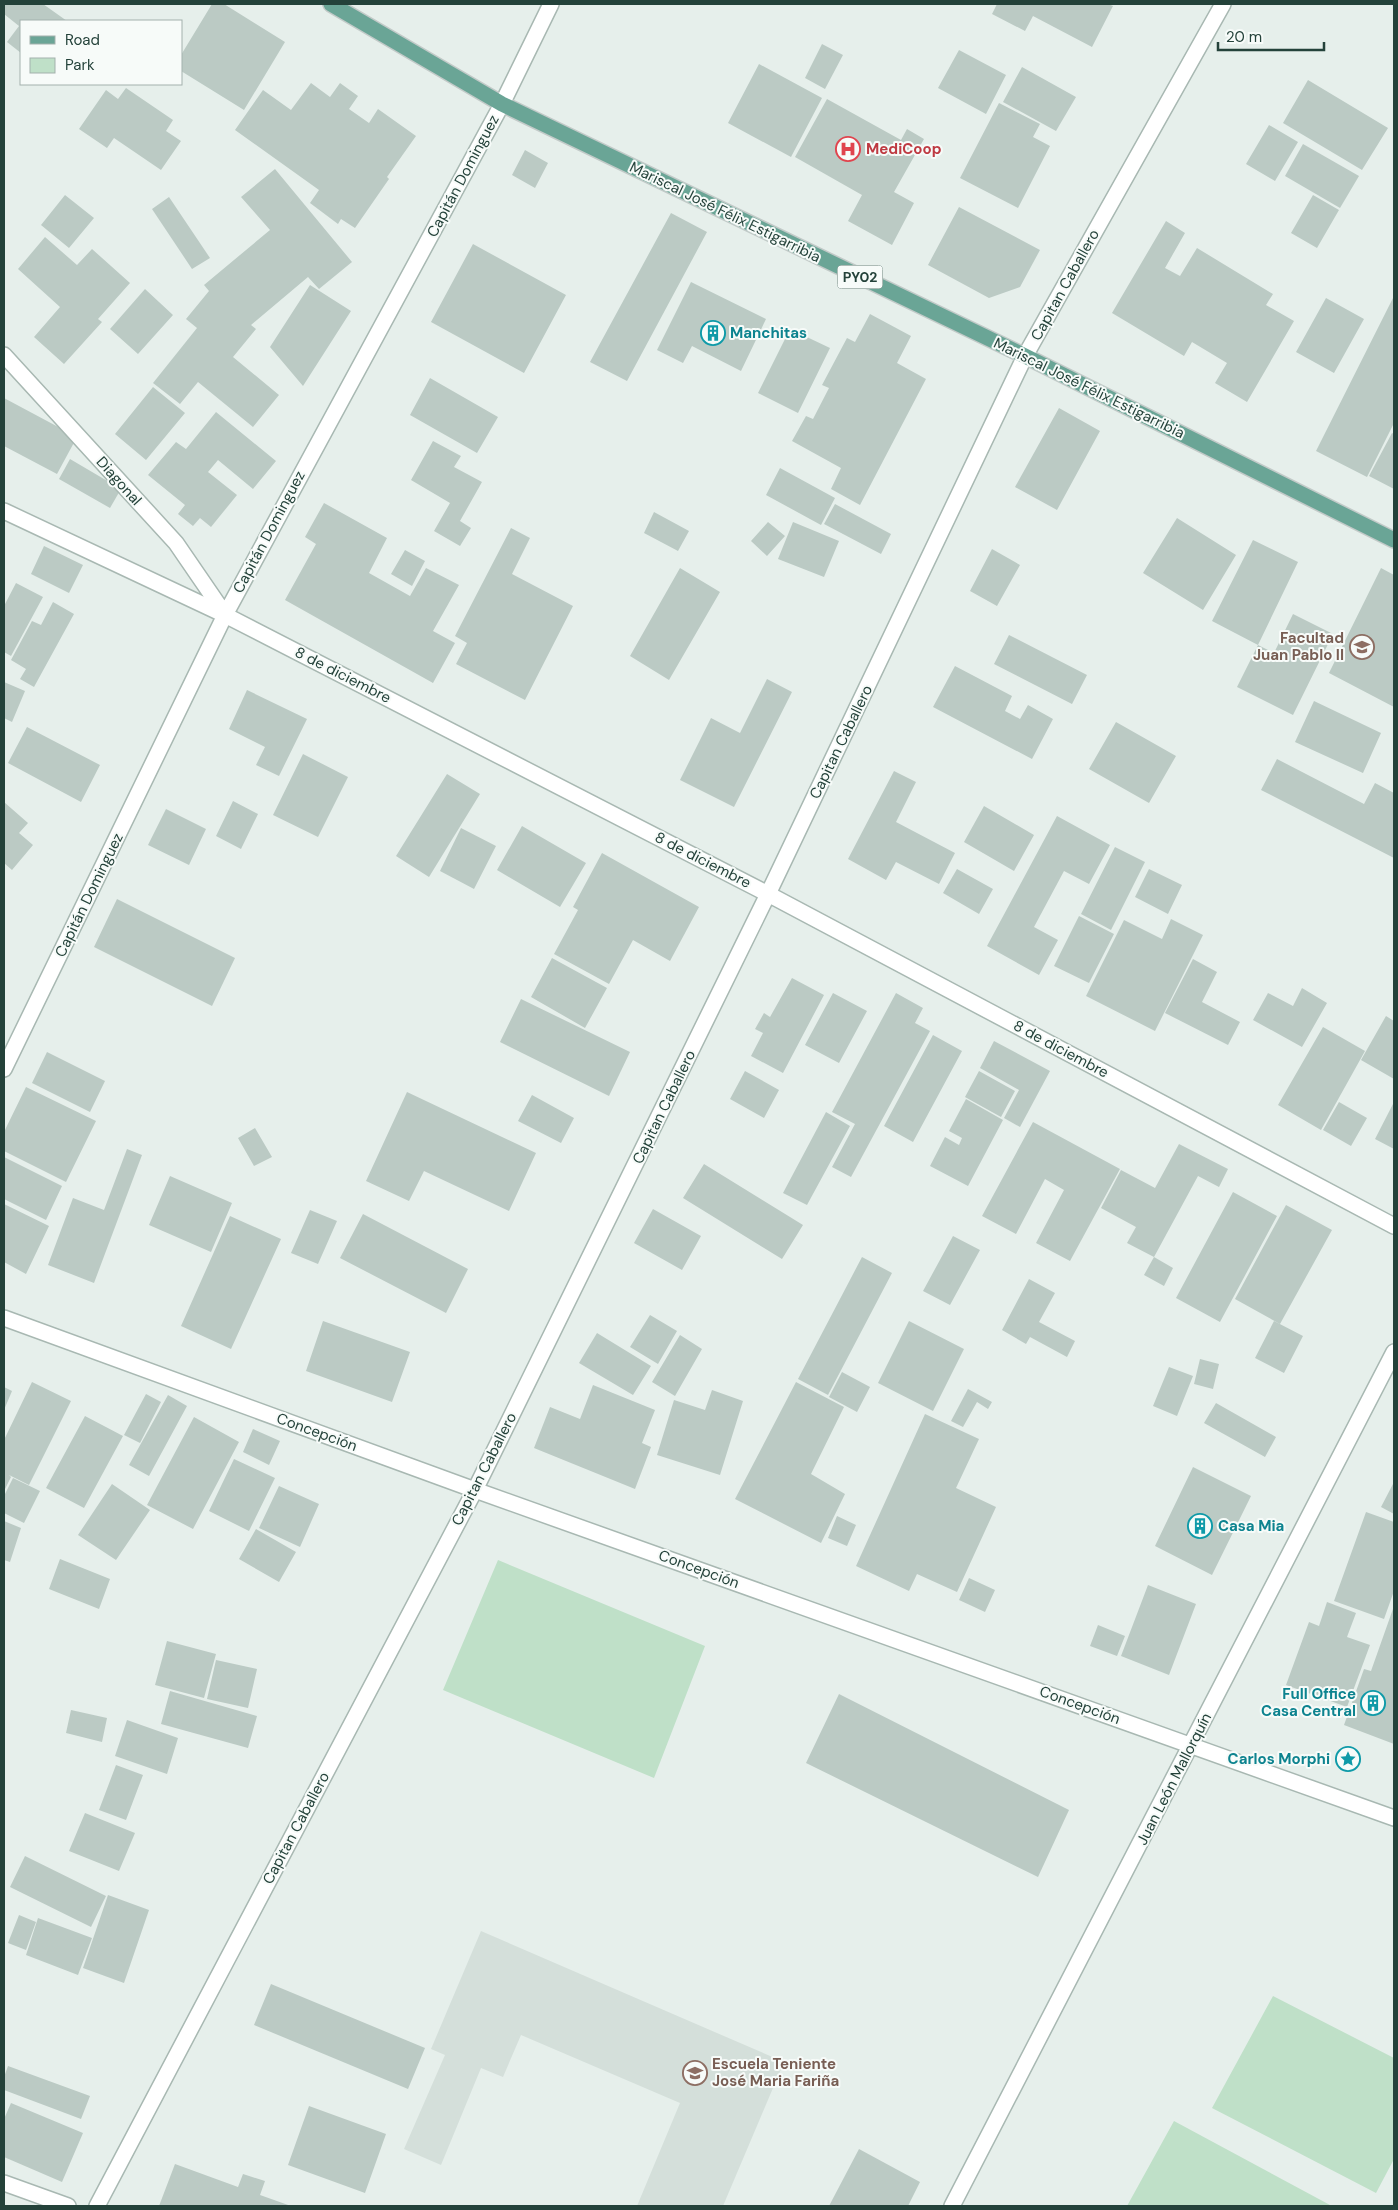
<svg xmlns="http://www.w3.org/2000/svg" width="1398" height="2210" viewBox="0 0 1398 2210" font-family="'DM Sans',sans-serif">
	<style>
		.built { fill: #d4dfda }
		.green { fill: #bfe0c8 }
		.building { fill: #bbcac4 }
		.lines { fill: none; stroke-linecap: round; stroke-linejoin: round }
		.minor-casing { stroke: #a8b8b2; stroke-width: 18 }
		.primary-casing { stroke: #c2cac8; stroke-width: 18 }
		.minor { stroke: #fff; stroke-width: 15 }
		.primary { stroke: #6aa596; stroke-width: 15 }
		.labels { text-anchor: middle; stroke-width: 4; stroke-linejoin: round; paint-order: stroke }
		.shield { fill: #f7fbf9; stroke: #637a73; stroke-width: 1 }
		.shield-label { font-size: 14px; font-weight: bold; fill: #24423a }
		.health-label { font-size: 15px; font-weight: bold; fill: #be3a42; stroke: #f7fbf9; text-anchor: start }
		.street-label { font-size: 15px; fill: #24423a; stroke: #f7fbf9 }
		.culture-label { font-size: 15px; font-weight: bold; fill: #0d838f; stroke: #f7fbf9; text-anchor: start }
		.education-label { font-size: 15px; font-weight: bold; fill: #785e54; stroke: #f7fbf9; text-anchor: end }
	</style>
	<rect width="100%" height="100%" fill="#e6efeb"/>
	<path class="built" d="M481,1931L784,2062L723,2206H637L680,2103L521,2035L503,2077L481,2068L441,2165L404,2149L445,2055L431,2049Z"/>
	<path class="green" d="M498,1560L705,1646L654,1778L443,1690Z
		M1273,1996L1394,2058V2159L1376,2193L1212,2108Z
		M1174,2121L1330,2205V2206H1127Z"/>
	<path class="building" d="M4,4H43L67,21H21V53L7,42L19,26L4,14Z
		M212,4H224L285,42L244,110L181,71V55Z
		M997,4H1108L1113,6L1092,47L1033,16L1025,31L992,14Z
		M822,44L843,55L825,89L805,78Z
		M959,50L1006,75L986,114L938,88Z
		M759,64L822,98L791,157L728,123Z
		M1022,67L1076,97L1056,131L1003,102Z
		M1308,80L1388,128L1362,170L1283,123Z
		M311,83L330,97L340,83L358,96L349,109L369,123L378,109L416,136L387,177L389,179L355,228L341,219L338,224L310,203L319,190L235,130L263,90L291,110Z
		M126,88L173,120L166,131L181,141L161,170L114,138L107,148L79,129L106,90L118,99Z
		M827,99L901,140L907,129L924,139L894,192L914,203L892,245L848,221L862,195L795,157Z
		M999,103L1040,124L1033,137L1050,146L1018,208L960,178Z
		M1269,125L1298,142L1275,181L1246,164Z
		M1303,144L1359,176L1340,208L1285,176Z
		M525,150L548,163L535,188L512,175Z
		M275,169L352,262L319,289L308,277L251,325L256,329L233,357L279,395L253,427L198,382L180,404L153,383L197,328L186,319L209,291L204,285L270,230L241,197Z
		M65,195L94,218L69,248L41,225Z
		M1313,195L1339,210L1317,248L1291,233Z
		M169,197L210,258L192,269L152,209Z
		M959,207L1040,250L1020,287L989,298L928,265Z
		M671,213L707,232L627,381L590,362Z
		M1166,221L1185,233L1165,268L1180,276L1197,248L1273,294L1266,305L1294,321L1247,402L1215,383L1227,363L1192,342L1184,356L1112,313Z
		M45,237L77,265L92,249L130,283L98,319L102,322L64,364L34,337L60,307L18,269Z
		M473,244L566,295L524,373L431,322Z
		M691,282L766,319L741,371L692,346L683,363L657,350Z
		M310,285L351,311L303,386L270,347Z
		M145,289L173,315L138,354L110,329Z
		M1394,296V423L1367,477L1316,451Z
		M1326,298L1364,319L1334,373L1296,352Z
		M870,314L911,336L897,363L926,379L860,505L831,489L841,468L792,441L806,416L813,419L829,388L822,385L847,338L855,342Z
		M790,329L830,348L798,413L758,393Z
		M430,378L498,417L477,453L410,415Z
		M153,387L185,413L146,460L115,434Z
		M4,398L77,437L57,474L4,446Z
		M1059,408L1100,431L1057,510L1015,487Z
		M216,412L276,461L253,489L218,460L208,472L237,495L211,527L200,518L193,526L178,514L185,505L148,475L176,442L186,449Z
		M1392,433L1394,434V489L1369,476Z
		M433,441L461,456L454,467L482,482L460,521L471,528L460,546L434,531L450,503L411,480Z
		M70,459L121,489L110,508L59,479Z
		M780,468L835,498L821,525L766,495Z
		M324,503L387,538L369,573L410,596L426,568L459,585L433,631L455,643L433,683L285,600L316,544L305,537Z
		M835,504L891,534L881,554L824,524Z
		M654,512L689,531L678,551L644,533Z
		M1177,518L1236,555L1203,610L1143,573Z
		M768,522L785,536L767,556L751,541Z
		M793,522L839,541L824,577L778,559Z
		M511,528L530,538L512,574L573,606L525,700L456,664L467,643L455,636Z
		M1253,540L1298,562L1258,645L1212,621Z
		M44,546L83,565L69,593L31,574Z
		M992,549L1020,565L997,606L970,591Z
		M405,550L425,561L412,586L391,574Z
		M680,568L720,592L669,680L630,656Z
		M1381,568L1394,575V707L1329,673Z
		M16,583L43,597L11,656L4,652V606Z
		M53,602L74,614L34,687L20,679L26,669L11,660L32,621L41,625Z
		M1293,614L1333,634L1293,715L1237,687L1258,645L1274,653Z
		M1009,635L1087,675L1072,704L994,664Z
		M955,666L1012,696L1005,711L1020,719L1028,705L1053,719L1032,759L933,707Z
		M767,679L792,692L734,807L680,780L711,718L740,733Z
		M4,682L25,691L12,722L4,718Z
		M247,690L307,719L279,776L256,765L265,747L229,729Z
		M1314,701L1381,733L1363,773L1295,742Z
		M1116,722L1176,756L1149,803L1089,769Z
		M27,727L100,765L81,802L8,763Z
		M303,754L348,777L318,837L273,815Z
		M1277,759L1364,804L1375,783L1394,793V858L1261,790Z
		M894,771L916,782L896,822L955,853L939,884L896,862L886,880L848,859Z
		M447,774L480,794L429,877L396,856Z
		M233,801L258,814L241,849L216,836Z
		M4,802L28,823L19,833L33,845L12,870L4,863Z
		M984,806L1034,835L1014,871L964,842Z
		M166,809L206,829L189,865L148,845Z
		M1057,816L1110,845L1089,884L1064,871L1034,927L1058,940L1039,975L987,946Z
		M522,826L586,863L560,907L497,870Z
		M461,828L496,846L474,889L440,871Z
		M1115,847L1145,862L1111,930L1081,914Z
		M602,853L699,907L670,961L633,940L609,984L554,954L578,910L573,907Z
		M957,869L993,889L979,914L943,893Z
		M1149,869L1182,885L1168,914L1135,897Z
		M117,899L235,958L212,1006L94,947Z
		M1079,916L1114,934L1089,983L1054,966Z
		M1171,919L1203,935L1155,1031L1086,996L1124,920L1162,939Z
		M552,958L607,988L585,1028L531,997Z
		M1193,959L1217,972L1202,1002L1240,1022L1228,1045L1165,1013Z
		M792,978L824,995L783,1073L751,1056L763,1033L755,1029L764,1013L770,1017Z
		M1302,988L1327,1003L1302,1047L1253,1020L1268,993L1293,1006Z
		M833,993L867,1011L839,1063L805,1045Z
		M896,993L923,1008L915,1023L930,1031L851,1177L832,1167L855,1124L832,1112Z
		M521,999L630,1052L609,1096L500,1042Z
		M1386,1016L1394,1021V1079L1361,1060Z
		M1323,1027L1365,1051L1321,1130L1278,1105Z
		M933,1035L962,1051L913,1142L884,1126Z
		M994,1041L1050,1071L1020,1127L1004,1118L1019,1090L980,1068Z
		M47,1052L105,1081L90,1112L32,1083Z
		M745,1071L779,1090L764,1118L730,1099Z
		M979,1071L1015,1091L1001,1117L965,1097Z
		M26,1087L96,1121L66,1182L4,1151V1132Z
		M407,1092L536,1153L509,1211L424,1171L409,1201L366,1181Z
		M532,1095L574,1118L561,1143L518,1121Z
		M966,1099L1003,1120L968,1186L930,1166L945,1137L959,1145L962,1138L949,1131Z
		M1339,1102L1367,1118L1351,1146L1323,1130Z
		M1394,1102V1149L1375,1139Z
		M826,1112L850,1126L807,1205L783,1193Z
		M1033,1122L1120,1169L1070,1261L1036,1243L1064,1190L1045,1179L1016,1234L982,1216Z
		M255,1128L272,1157L254,1166L238,1138Z
		M1179,1144L1228,1169L1219,1187L1198,1176L1154,1257L1173,1268L1164,1286L1144,1275L1154,1257L1127,1243L1136,1227L1101,1208L1121,1170L1155,1188Z
		M127,1149L142,1155L94,1283L48,1265L73,1198L104,1210Z
		M4,1157L62,1186L46,1220L4,1199Z
		M704,1164L803,1225L782,1259L683,1198Z
		M170,1176L232,1203L211,1252L149,1225Z
		M1233,1192L1277,1216L1220,1322L1176,1298Z
		M4,1204L49,1226L26,1274L4,1262Z
		M1286,1205L1332,1230L1280,1324L1235,1299Z
		M653,1209L701,1236L682,1270L634,1243Z
		M310,1210L337,1221L318,1264L291,1253Z
		M363,1214L468,1269L446,1313L340,1258Z
		M230,1216L281,1239L231,1349L181,1326Z
		M953,1236L980,1250L950,1305L923,1291Z
		M862,1257L892,1273L828,1395L798,1379Z
		M1029,1279L1055,1293L1039,1322L1075,1341L1067,1357L1030,1337L1026,1344L1002,1330Z
		M650,1315L677,1331L658,1364L630,1347Z
		M323,1321L410,1352L392,1402L306,1371Z
		M909,1321L964,1349L933,1411L878,1383Z
		M1274,1321L1303,1336L1284,1373L1255,1358Z
		M597,1333L651,1366L633,1395L579,1363Z
		M680,1335L702,1349L675,1396L652,1382Z
		M1200,1359L1219,1364L1213,1389L1194,1384Z
		M1169,1367L1193,1376L1177,1416L1153,1406Z
		M842,1372L870,1387L857,1412L829,1397Z
		M32,1382L71,1401L29,1485L9,1475L11,1477L4,1491V1440Z
		M796,1382L844,1407L811,1474L845,1494L821,1543L735,1499Z
		M593,1385L655,1410L642,1443L651,1447L635,1489L534,1448L550,1407L580,1419Z
		M4,1387L12,1391L4,1410Z
		M968,1389L992,1402L988,1409L977,1402L963,1427L951,1421Z
		M712,1390L743,1401L720,1475L657,1455L674,1400L705,1410Z
		M146,1394L161,1402L140,1443L124,1435Z
		M168,1395L187,1406L149,1476L129,1465Z
		M1216,1403L1276,1437L1265,1457L1204,1423Z
		M925,1414L979,1439L956,1488L996,1507L957,1592L917,1574L909,1591L856,1566Z
		M85,1416L123,1436L84,1508L46,1488Z
		M194,1417L239,1442L193,1529L147,1505Z
		M253,1429L280,1441L269,1465L243,1452Z
		M234,1459L275,1478L249,1531L209,1511Z
		M1193,1467L1251,1496L1212,1575L1155,1546Z
		M13,1478L40,1491L24,1523L4,1513V1496Z
		M1394,1482V1514L1381,1507Z
		M112,1484L150,1510L116,1560L78,1535Z
		M279,1486L319,1504L300,1547L259,1528Z
		M1366,1512L1394,1522V1591L1384,1619L1334,1601Z
		M837,1516L856,1525L847,1546L828,1538Z
		M4,1521L21,1528L10,1562L4,1560Z
		M256,1529L296,1552L279,1582L239,1559Z
		M60,1559L110,1579L99,1609L49,1589Z
		M969,1578L995,1590L985,1612L959,1600Z
		M1148,1585L1196,1604L1169,1675L1121,1656Z
		M1327,1602L1356,1613L1347,1637L1370,1645L1347,1707L1286,1685L1309,1622L1319,1626Z
		M1394,1606V1744L1344,1725L1364,1669L1371,1671Z
		M1098,1625L1125,1636L1117,1656L1090,1646Z
		M167,1641L216,1654L204,1698L155,1685Z
		M216,1660L257,1669L248,1708L207,1699Z
		M170,1691L257,1716L248,1748L161,1724Z
		M839,1694L1069,1810L1038,1877L806,1763Z
		M71,1710L107,1718L102,1742L66,1733Z
		M127,1720L178,1738L167,1774L115,1756Z
		M116,1765L143,1775L126,1820L99,1810Z
		M85,1813L135,1833L119,1871L69,1851Z
		M25,1856L106,1896L91,1927L10,1887Z
		M108,1895L149,1910L124,1983L83,1968Z
		M19,1915L36,1922L26,1950L8,1943Z
		M38,1918L92,1938L78,1975L26,1955Z
		M271,1984L425,2048L408,2089L254,2025Z
		M8,2066L90,2096L81,2119L4,2090V2077Z
		M11,2103L83,2133L62,2182L4,2157V2119Z
		M309,2106L386,2134L365,2193L288,2165Z
		M859,2149L920,2182L908,2206H829Z
		M175,2164L238,2187L243,2174L265,2181L260,2195L291,2206H159Z"/>
	<g class="lines">
		<defs>
			<path id="minor" d="M4,355L176,543L224,613
				M4,511L225,615L768,894L1394,1226
				M4,1069L225,615L502,104L551,4
				M4,1318L475,1490L1394,1818
				M4,2183L68,2206
				M97,2206L475,1490L768,894L1025,356L1223,4
				M952,2206L1394,1352"/>
			<path id="primary" d="M331,4L502,104L1025,356L1394,540"/>
		</defs>
		<use href="#minor" class="minor-casing"/>
		<use href="#primary" class="primary-casing"/>
		<use href="#minor" class="minor"/>
		<use href="#primary" class="primary"/>
	</g>
	<defs>
		<symbol id="hospital-ring" viewBox="-11 -11 22 22"><circle r="9.5" fill="#f7fbf9" stroke="#e0444e" stroke-width="1.5"/><path d="M-5-5h3v3.5h4V-5h3V5h-3V1.5h-4V5h-3Z" fill="#e0444e"/></symbol>
		<symbol id="building-ring" viewBox="-11 -11 22 22"><circle r="9.5" fill="#f7fbf9" stroke="#0f9aa8" stroke-width="1.5"/><path d="M-4-6H4V6H1V3H-1V6H-4ZM-2.5-4.3h1.7v1.8h-1.7ZM.8-4.3h1.7v1.8H.8ZM-2.5-1h1.7V.8h-1.7ZM.8-1h1.7V.8H.8Z" fill="#0f9aa8"/></symbol>
		<symbol id="university-ring" viewBox="-11 -11 22 22"><circle r="9.5" fill="#f7fbf9" stroke="#8d6e63" stroke-width="1.5"/><path d="M0-5L7-2L0 1L-7-2ZM-4 1L0 2.5L4 1V4Q0 6-4 4Z" fill="#8d6e63"/></symbol>
		<symbol id="sight-ring" viewBox="-11 -11 22 22"><circle r="9.5" fill="#f7fbf9" stroke="#0f9aa8" stroke-width="1.5"/><path d="M0-6L1.8-2.2L6-1.7L2.9 1.2L3.7 5.4L0 3.3L-3.7 5.4L-2.9 1.2L-6-1.7L-1.8-2.2Z" fill="#0f9aa8"/></symbol>
		<symbol id="school-ring" viewBox="-11 -11 22 22"><circle r="9.5" fill="#f7fbf9" stroke="#8d6e63" stroke-width="1.5"/><path d="M0-5L7-2L0 1L-7-2ZM-4 1L0 2.5L4 1V4Q0 6-4 4Z" fill="#8d6e63"/></symbol>
	</defs>
	<g fill-rule="evenodd">
		<use href="#hospital-ring" x="834" y="135" width="28" height="28"/>
		<use href="#building-ring" x="699" y="319" width="28" height="28"/>
		<use href="#university-ring" x="1348" y="633" width="28" height="28"/>
		<use href="#building-ring" x="1186" y="1512" width="28" height="28"/>
		<use href="#building-ring" x="1359" y="1689" width="28" height="28"/>
		<use href="#sight-ring" x="1334" y="1745" width="28" height="28"/>
		<use href="#school-ring" x="681" y="2059" width="28" height="28"/>
	</g>
	<g class="labels">
		<rect class="shield" x="837.5" y="265.5" width="45" height="23" rx="4"/>
		<g class="shield-label">
			<text x="860" y="282">PY02</text>
		</g>
		<g class="health-label">
			<text x="866" y="154">MediCoop</text>
		</g>
		<g class="street-label">
			<text transform="translate(463 176) rotate(-62)" y="5">Capitán Dominguez</text>
			<text transform="translate(725 212) rotate(26)" y="5">Mariscal José Félix Estigarribia</text>
			<text transform="translate(1065 285) rotate(-61)" y="5">Capitan Caballero</text>
			<text transform="translate(1089 388) rotate(26)" y="5">Mariscal José Félix Estigarribia</text>
			<text transform="translate(119 481) rotate(48)" y="5">Diagonal</text>
			<text transform="translate(269 532) rotate(-62)" y="5">Capitán Dominguez</text>
			<text transform="translate(343 675) rotate(27)" y="5">8 de diciembre</text>
			<text transform="translate(841 742) rotate(-64)" y="5">Capitan Caballero</text>
			<text transform="translate(703 860) rotate(27)" y="5">8 de diciembre</text>
			<text transform="translate(89 895) rotate(-64)" y="5">Capitán Dominguez</text>
			<text transform="translate(1061 1049) rotate(28)" y="5">8 de diciembre</text>
			<text transform="translate(664 1107) rotate(-64)" y="5">Capitan Caballero</text>
			<text transform="translate(317 1432) rotate(20)" y="5">Concepción</text>
			<text transform="translate(484 1469) rotate(-63)" y="5">Capitan Caballero</text>
			<text transform="translate(699 1569) rotate(20)" y="5">Concepción</text>
			<text transform="translate(1080 1705) rotate(20)" y="5">Concepción</text>
			<text transform="translate(1174 1779) rotate(-63)" y="5">Juan León Mallorquín</text>
			<text transform="translate(296 1828) rotate(-62)" y="5">Capitan Caballero</text>
		</g>
		<g class="culture-label">
			<text x="730" y="338">Manchitas</text>
			<text x="1218" y="1531">Casa Mia</text>
			<text x="1356" y="1699" text-anchor="end">Full Office<tspan x="1356" dy="17">Casa Central</tspan></text>
			<text x="1330" y="1764" text-anchor="end">Carlos Morphi</text>
		</g>
		<g class="education-label">
			<text x="1344" y="643">Facultad<tspan x="1344" dy="17">Juan Pablo II</tspan></text>
			<text x="712" y="2069" text-anchor="start">Escuela Teniente<tspan x="712" dy="17">José Maria Fariña</tspan></text>
		</g>
	</g>
	<rect width="1398" height="2210" fill="none" stroke="#24423a" stroke-width="10"/>
	<rect x="20" y="20" width="162" height="65" fill="#f7fbf9" stroke="#a3b1ad"/>
	<rect x="30" y="36" width="25" height="8" fill="#6aa596" stroke="#a3b1ad"/>
	<text x="65" y="45" font-size="15" fill="#24423a">Road</text>
	<rect x="30" y="58" width="25" height="15" fill="#bfe0c8" stroke="#a3b1ad"/>
	<text x="65" y="70" font-size="15" fill="#24423a">Park</text>
	<path d="M1218 42v8h106v-8" fill="none" stroke="#24423a" stroke-width="2.5"/>
	<text x="1226" y="42" font-size="15" fill="#24423a" stroke="#f7fbf9" stroke-width="4" paint-order="stroke">20 m</text>
</svg>
